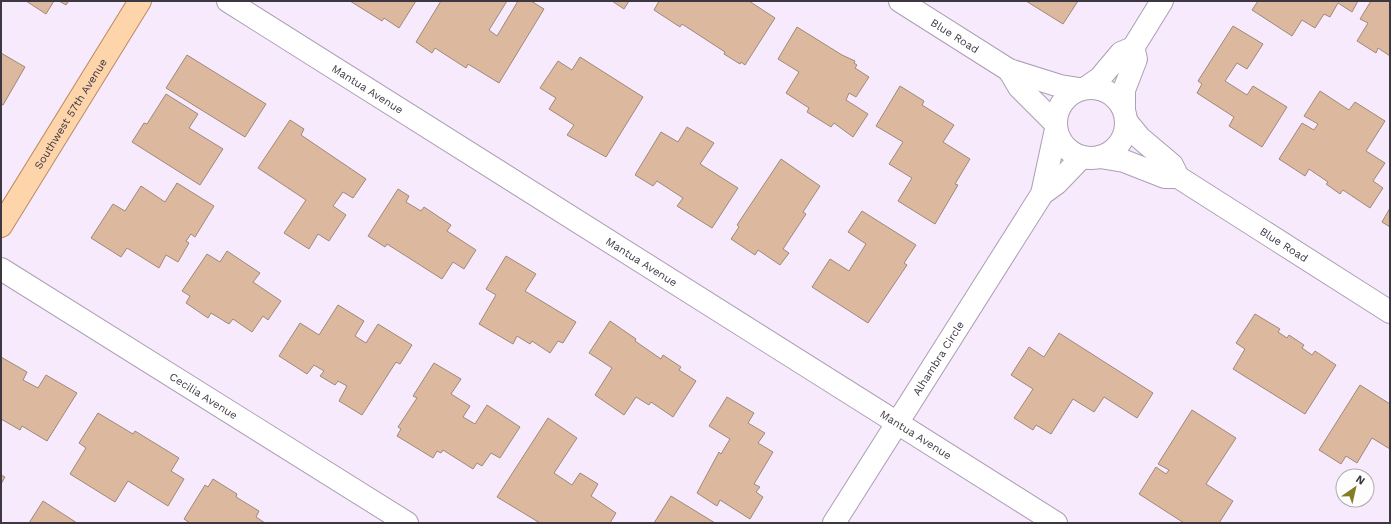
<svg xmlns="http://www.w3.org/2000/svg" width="1391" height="524" viewBox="0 0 1391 524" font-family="'Work Sans',sans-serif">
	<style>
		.building { fill: #dcb89f; stroke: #9f8979 }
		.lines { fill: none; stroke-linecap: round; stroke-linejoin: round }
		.minor-casing { stroke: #ac9eb4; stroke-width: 24 }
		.major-casing { stroke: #ba8a61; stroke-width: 24 }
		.minor { stroke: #fff; stroke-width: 22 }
		.major { stroke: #fed4aa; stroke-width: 22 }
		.labels { text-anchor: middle; stroke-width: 3; stroke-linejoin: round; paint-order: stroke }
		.street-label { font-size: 11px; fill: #3d3741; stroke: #fdfdfd }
	</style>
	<rect width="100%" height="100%" fill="#f7eafd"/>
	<path class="building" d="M26,1H54L46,14Z
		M59,1H69L66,5Z
		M350,1H416L399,28L384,18L382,21Z
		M441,1H507L489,30L497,36L518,1H531L544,9L499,83L468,64L466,68L435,48L432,53L416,42Z
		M612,1H629L624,9Z
		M659,1H749L775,18L745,65L741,62L740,64L724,54L725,52L682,24L680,27L654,10Z
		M1026,1H1078L1063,24Z
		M1258,1H1358L1352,12L1338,3L1330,17L1324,14L1315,28L1302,20L1292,36L1252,10Z
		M1371,1H1390V56L1378,48L1376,53L1357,41L1368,23L1360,19Z
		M1233,26L1263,44L1247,69L1237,63L1225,81L1247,95L1253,86L1287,107L1262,147L1229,126L1234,117L1197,93L1202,84L1198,81Z
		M797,27L842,55L855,61L854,63L857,65L855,68L869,77L856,97L849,93L846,100L868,114L853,137L834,123L831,127L807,112L809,108L786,93L799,72L778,59Z
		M1,53L25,67L3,105L1,104Z
		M187,55L266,104L245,137L166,88Z
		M580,57L643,97L606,157L567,135L574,125L549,109L556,98L540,88L558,61L572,70Z
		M900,86L924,101L922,105L954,125L943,142L970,159L955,184L958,185L935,224L898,201L912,178L889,164L903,142L876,126Z
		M1320,91L1349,110L1355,102L1385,121L1366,151L1385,163L1373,181L1383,188L1370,208L1343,190L1340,194L1326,184L1328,182L1309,169L1305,176L1279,159L1302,123L1314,130L1318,124L1304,116Z
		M166,94L198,114L189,128L223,149L200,185L132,142L144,123L147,124Z
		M290,120L304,129L301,135L366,179L353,198L343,192L333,206L346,215L329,241L318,234L309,249L284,233L306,200L258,168Z
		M687,127L714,143L700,164L738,188L712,228L677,206L683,198L657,181L653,186L635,175L661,132L678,142Z
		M781,159L820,186L803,212L806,214L783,249L789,253L780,265L758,250L755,255L731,239L739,227L737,225Z
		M177,183L214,206L195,237L191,234L186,241L189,243L178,262L166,255L159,268L127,248L121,257L91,238L113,204L125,211L141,186L165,202Z
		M398,189L409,196L406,202L421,211L424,207L451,225L447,231L476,250L464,269L453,262L442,279L387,244L385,247L368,236Z
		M1390,208V227L1382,222Z
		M862,211L916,245L904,263L907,265L868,323L812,287L830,259L849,271L866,244L848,232Z
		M227,251L260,273L253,282L281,301L268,320L263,316L252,332L233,319L229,324L211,313L208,318L186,303L190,296L182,291L207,254L220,262Z
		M506,256L536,274L525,291L576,322L563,343L558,341L550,353L532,341L530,344L517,336L513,344L479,324L496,295L486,289Z
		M338,305L364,321L355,336L366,343L378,324L412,345L400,364L396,362L362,415L339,401L347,386L338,381L335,385L320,376L324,371L314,365L307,374L279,356L300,323L319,335Z
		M1255,314L1280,329L1278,332L1287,338L1289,335L1304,345L1302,348L1312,355L1315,351L1336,365L1305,414L1233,369L1245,349L1236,343Z
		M610,321L636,339L635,341L661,359L663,355L681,367L679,370L696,381L673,417L651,402L649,405L636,397L624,415L595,395L612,368L589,353Z
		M1059,333L1153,393L1137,418L1104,397L1094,412L1073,399L1051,434L1036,425L1033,430L1014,418L1033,389L1011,375L1029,347L1044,357Z
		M1,357L27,372L23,380L38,388L46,375L77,393L47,441L22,426L20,430L1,419Z
		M434,363L461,379L451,394L470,406L463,417L475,424L487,405L520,427L500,458L491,453L482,466L477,463L473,469L443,450L441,453L437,451L433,458L397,436L401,429L398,427L417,398L413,396Z
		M1360,385L1390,404V449L1372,438L1357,463L1346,456L1341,464L1319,450Z
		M727,397L754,413L748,423L765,433L758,443L773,452L754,484L760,487L756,492L763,497L750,519L720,500L717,506L697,493L719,452L721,454L730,439L709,426Z
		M1192,410L1236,438L1206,484L1233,501L1219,523H1184L1139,494L1156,467L1166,474L1169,470L1158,464Z
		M98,413L133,434L135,431L179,458L171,471L184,479L168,506L128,481L115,502L70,474L86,448L79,443Z
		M548,418L577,438L554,473L572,485L580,473L598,484L591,496L616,513L610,523H540L497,497Z
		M1,475L5,477L1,484Z
		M213,479L237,494L236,497L259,511L256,517L265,523H190L184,519L205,485L208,487Z
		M671,496L715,523H654Z
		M43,501L77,523H29Z"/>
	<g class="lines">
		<defs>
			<g id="minor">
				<path id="s1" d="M228,1L1056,523"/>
				<path id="s2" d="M900,1L1009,70L1060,86L1079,89"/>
				<path d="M1009,70L1019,87L1055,123"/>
				<path d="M1087,87L1100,78L1121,53L1133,48L1162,1"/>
				<circle cx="1091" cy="123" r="35"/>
				<path d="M1124,110V90L1136,59L1133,48"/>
				<path d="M1126,121L1140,138L1172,165L1178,177"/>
				<path id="s3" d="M1100,157L1124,161L1165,177H1178L1390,312"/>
				<path d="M1042,194L1056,129"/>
				<path id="s4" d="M1,269L407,523"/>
				<path id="s5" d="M834,523L1042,194L1057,183L1082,157"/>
			</g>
			<g id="major">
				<path id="s6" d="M1,226L140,1"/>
			</g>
		</defs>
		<use href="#minor" class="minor-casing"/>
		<use href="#major" class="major-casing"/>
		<use href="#minor" class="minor"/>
		<use href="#major" class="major"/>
	</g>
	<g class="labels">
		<g class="street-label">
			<text dy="4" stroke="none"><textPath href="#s2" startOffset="65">Blue Road</textPath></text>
			<text dy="4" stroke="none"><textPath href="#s1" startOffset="165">Mantua Avenue</textPath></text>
			<text dy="4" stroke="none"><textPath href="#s6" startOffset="132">Southwest 57th Avenue</textPath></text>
			<text dy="4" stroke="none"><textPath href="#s3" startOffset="207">Blue Road</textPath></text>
			<text dy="4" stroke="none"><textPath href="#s1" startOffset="489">Mantua Avenue</textPath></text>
			<text dy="4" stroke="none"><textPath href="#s5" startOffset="195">Alhambra Circle</textPath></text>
			<text dy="4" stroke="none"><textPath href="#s4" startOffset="239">Cecilia Avenue</textPath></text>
			<text dy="4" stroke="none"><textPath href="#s1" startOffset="813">Mantua Avenue</textPath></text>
		</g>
	</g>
	<rect width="1391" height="524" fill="none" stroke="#3d3741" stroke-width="4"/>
	<g transform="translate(1355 488) rotate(34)"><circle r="19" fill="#fdfdfd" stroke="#b0aeb2"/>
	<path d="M0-3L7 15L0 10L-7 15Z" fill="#817d25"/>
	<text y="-6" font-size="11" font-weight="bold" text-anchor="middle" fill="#3d3741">N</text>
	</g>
</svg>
